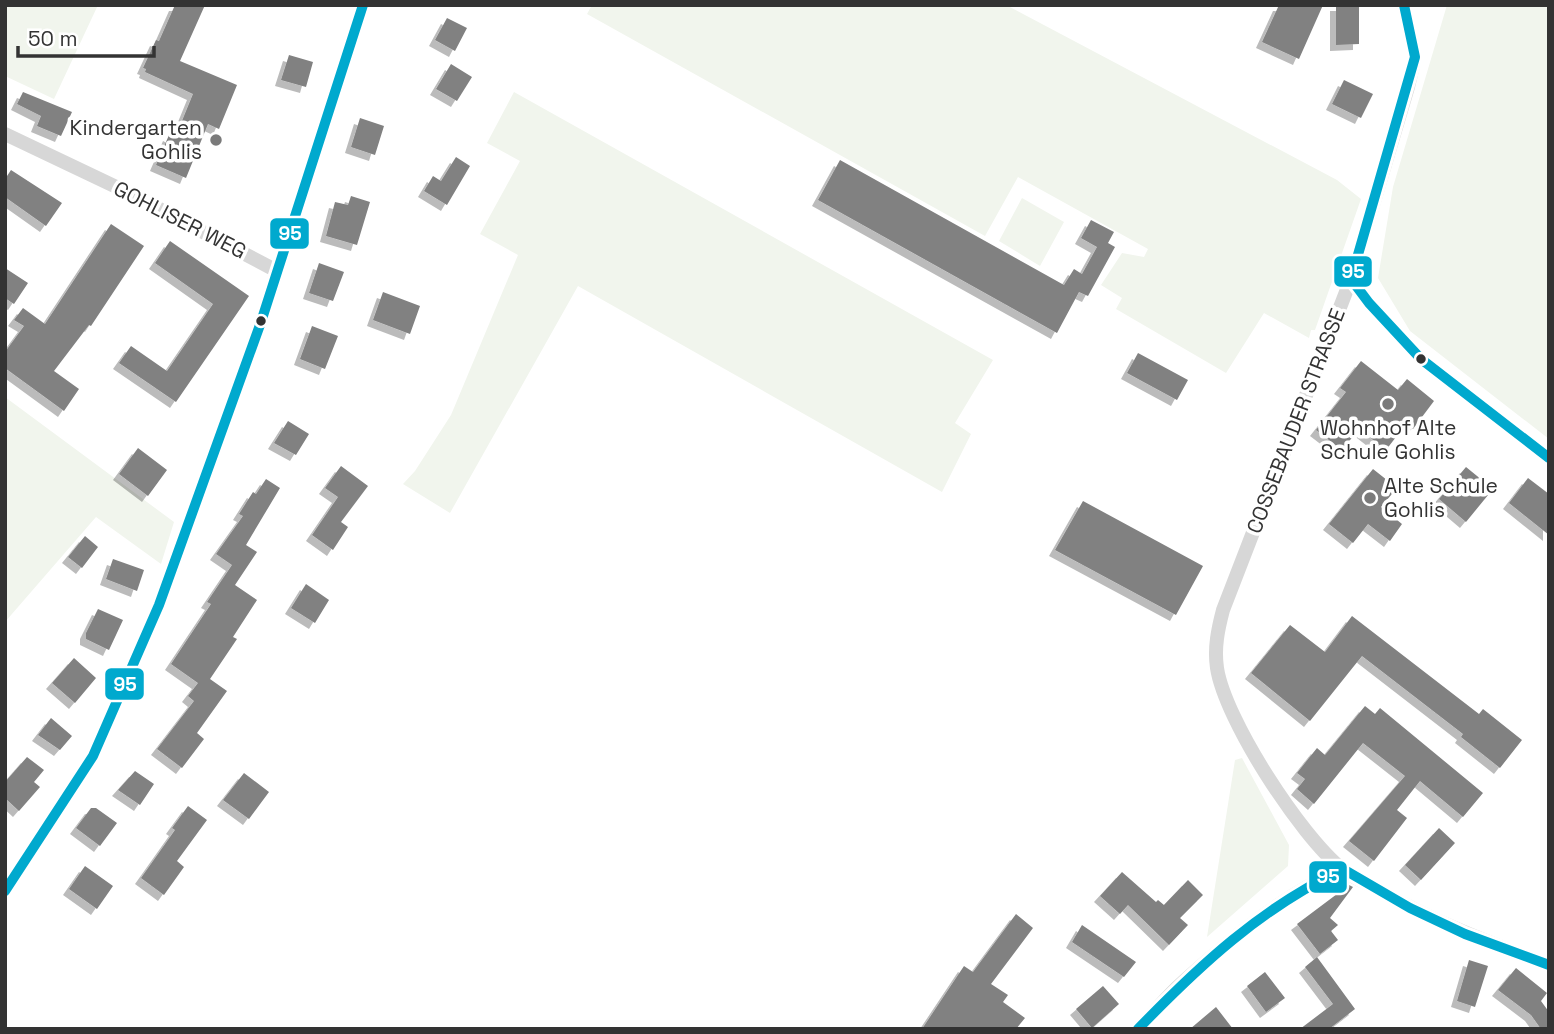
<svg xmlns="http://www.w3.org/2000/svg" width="1554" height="1034" viewBox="0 0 1554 1034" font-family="'Space Grotesk',sans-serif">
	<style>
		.green { fill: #f1f5ed }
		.building { fill: #818181; filter: url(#shadow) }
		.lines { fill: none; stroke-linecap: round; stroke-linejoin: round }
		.street { stroke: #d7d7d7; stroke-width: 14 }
		.bus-1-casing { stroke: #fff; stroke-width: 16 }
		.bus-1 { stroke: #00a9ce; stroke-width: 10 }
		.poi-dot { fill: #7a7a7a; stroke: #fff; stroke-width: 2.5 }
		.bus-dot { fill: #333; stroke: #fff; stroke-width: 2.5 }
		.labels { text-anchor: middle; stroke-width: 7; stroke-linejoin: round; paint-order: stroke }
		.poi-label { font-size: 21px; fill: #333; stroke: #fff; text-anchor: end }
		.street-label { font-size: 21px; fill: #333; stroke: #fff }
		.line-badge { stroke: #fff; stroke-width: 2.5 }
		.badge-label { font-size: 19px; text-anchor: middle; font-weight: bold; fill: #fff }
	</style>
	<defs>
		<filter id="shadow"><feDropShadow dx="-6" dy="6" stdDeviation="0" flood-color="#0004"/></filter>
	</defs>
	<rect width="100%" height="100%" fill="#fff"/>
	<path class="green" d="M5,5H98L54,99L5,76Z
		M592,5H1006L1337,180L1361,199L1315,330H1311L1309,338L1264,313L1226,373L1116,309L1122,298L1101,285L1122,253L1144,257L1148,249L1018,177L985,236L587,14Z
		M1447,5H1549V439L1410,331L1378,278L1393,187Z
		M514,92L993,360L955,423L971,434L942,492L578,286L450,513L403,484L415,471L451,415L518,255L480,234L520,161L487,143Z
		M1022,198L1064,222L1040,266L999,241Z
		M5,397L174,522L161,564L96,517L5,622Z
		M1242,758L1289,845L1288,866L1207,937L1235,760Z"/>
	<path class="building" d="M175,5H205L180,61L237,85L219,129L208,124L186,178L156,165L169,135L175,138L193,94L145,72L146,69L143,68L156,40L159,41Z
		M1279,5H1323L1299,59L1262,42Z
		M1336,5H1359V44L1336,45Z
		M447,18L467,28L455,51L435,40Z
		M289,55L313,62L306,87L281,80Z
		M451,64L472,77L457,101L436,89Z
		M1344,80L1373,94L1361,118L1332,104Z
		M23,92L72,112L61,136L37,126L41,116L17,104Z
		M360,118L384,126L375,155L351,147Z
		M456,157L470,166L447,205L424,191L433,176L441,181Z
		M840,160L1064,285L1074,269L1082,274L1097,247L1081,238L1091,220L1114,232L1108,243L1115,247L1088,296L1079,292L1057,333L818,200Z
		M11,170L62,203L46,226L5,197V179Z
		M351,196L370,202L357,245L326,236L335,202L348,205Z
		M111,224L144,246L91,326L89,325L54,371L79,389L64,411L5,368V352L24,326L14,320L23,308L45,324Z
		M170,241L249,296L176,402L119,363L131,346L167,371L213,304L155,263Z
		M319,263L344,272L333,301L309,293Z
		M5,268L28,283L14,304L5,298Z
		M383,292L420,306L410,334L373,320Z
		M312,326L338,336L325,369L300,359Z
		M1138,353L1188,380L1177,400L1127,373Z
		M1361,361L1398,390L1407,379L1434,401L1413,429L1406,424L1386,450L1359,429L1342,450L1316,430L1346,392L1340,388Z
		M288,421L309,434L296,455L274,443Z
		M138,448L167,470L148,496L119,474Z
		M341,466L368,486L341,522L348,527L333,550L312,535L338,497L325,488Z
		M1466,467L1493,489L1466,522L1439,499Z
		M1373,469L1397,488L1381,507L1402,524L1390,541L1368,524L1353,543L1329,524Z
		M1528,478L1549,494V535L1509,503Z
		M266,479L280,488L246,545L257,552L235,585L257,600L233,637L237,639L210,679L227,691L197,733L204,739L182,768L157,749L194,701L188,696L198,683L171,664L211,604L207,602L232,565L216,554L243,516L239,514L253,492L256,494Z
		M1083,501L1203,566L1176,615L1055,550Z
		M85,536L98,547L82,568L68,557Z
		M113,559L144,570L137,591L106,579Z
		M306,584L329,600L315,623L291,608Z
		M98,609L123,620L109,650L86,639V633Z
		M1352,616L1479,714L1483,709L1522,740L1500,768L1461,737L1463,734L1362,656L1310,721L1251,673L1290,625L1325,652Z
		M74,658L96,678L75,703L52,683Z
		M1365,706L1375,714L1380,708L1483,793L1463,817L1420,781L1397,810L1407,818L1374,861L1349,841L1405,776L1363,743L1314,804L1297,789L1305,779L1297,773L1317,748L1325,755Z
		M51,718L72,736L60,750L38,735Z
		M27,757L44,770L34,782L40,787L19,811L5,798V782Z
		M135,771L154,784L140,805L118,790Z
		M244,773L269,792L249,819L223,800Z
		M188,806L207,820L177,861L184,867L164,895L141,878L175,830L172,828Z
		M91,808H96L117,823L100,846L76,828Z
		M1439,828L1455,843L1421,880L1405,865Z
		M85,866L113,886L97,909L69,889Z
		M1122,872L1156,902L1158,900L1164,905L1188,880L1203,895L1180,918L1188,925L1169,945L1128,905L1120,914L1100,896Z
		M1349,885L1353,887L1330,918L1338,925L1331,931L1338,940L1320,954L1297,924Z
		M1016,914L1033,928L991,984L1008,995L1003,1002L1025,1018L1016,1029H922L964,966L973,972Z
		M1082,925L1136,962L1124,977L1072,942Z
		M1317,957L1355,1009L1329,1029H1300L1333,1004L1305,967Z
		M1469,960L1488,966L1475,1007L1457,1001Z
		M1516,968L1547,993L1541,1001L1549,1012V1029H1541L1531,1015L1498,990Z
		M1265,972L1285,998L1266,1012L1247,986Z
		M1103,986L1119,1004L1092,1028L1076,1009Z
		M1216,1007L1233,1029H1190Z"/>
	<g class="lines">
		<path class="street" d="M1404,5L1415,57L1408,87L1351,279L1223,610C1218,629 1214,648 1217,668C1225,720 1300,835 1342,869C1352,877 1367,883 1379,890C1433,922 1490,943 1549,965
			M5,134L129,193L277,271
			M1351,279L1369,303L1421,359L1549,458
			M5,891L93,756L159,605L261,322L363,5
			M1138,1029C1153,1014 1167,996 1183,982C1231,939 1283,895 1343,869"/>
		<defs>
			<path id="bus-1" d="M1404,5L1415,57L1351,279L1369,303L1421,359L1549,458
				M5,891L93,756L159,605L261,322L363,5
				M1138,1029C1200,965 1261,908 1343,869L1410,908L1465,934L1549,965"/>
		</defs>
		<use href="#bus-1" class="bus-1-casing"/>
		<use href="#bus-1" class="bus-1"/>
	</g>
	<g class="poi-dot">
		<circle cx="216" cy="140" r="7"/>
		<circle cx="1388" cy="404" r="7"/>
		<circle cx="1370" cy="498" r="7"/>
	</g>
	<g class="bus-dot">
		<circle cx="261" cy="321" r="6"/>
		<circle cx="1421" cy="359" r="6"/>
	</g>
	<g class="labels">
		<g class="poi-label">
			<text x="202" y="135">Kindergarten<tspan x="202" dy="24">Gohlis</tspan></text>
			<text x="1388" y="435" text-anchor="middle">Wohnhof Alte<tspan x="1388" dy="24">Schule Gohlis</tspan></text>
			<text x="1384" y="493" text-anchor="start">Alte Schule<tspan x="1384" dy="24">Gohlis</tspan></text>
		</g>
		<g class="street-label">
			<text transform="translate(180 220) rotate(27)" y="7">GOHLISER WEG</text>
			<text transform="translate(1296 421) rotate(-69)" y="7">COSSEBAUDER STRASSE</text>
		</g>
	</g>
	<g class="line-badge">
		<rect x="269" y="217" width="41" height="33" rx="7" fill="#00a9ce"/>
		<rect x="1333" y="255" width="40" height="33" rx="7" fill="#00a9ce"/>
		<rect x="104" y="667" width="41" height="34" rx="7" fill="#00a9ce"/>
		<rect x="1308" y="860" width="40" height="34" rx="7" fill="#00a9ce"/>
	</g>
	<g class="badge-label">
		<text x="290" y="240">95</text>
		<text x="1353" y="278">95</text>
		<text x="125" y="691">95</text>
		<text x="1328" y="883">95</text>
	</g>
	<rect width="1554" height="1034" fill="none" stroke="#333333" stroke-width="14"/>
	<path d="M18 46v10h136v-10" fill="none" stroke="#333333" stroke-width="3.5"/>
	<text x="28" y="46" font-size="21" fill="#333333" stroke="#ffffff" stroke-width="5" paint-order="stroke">50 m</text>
</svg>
